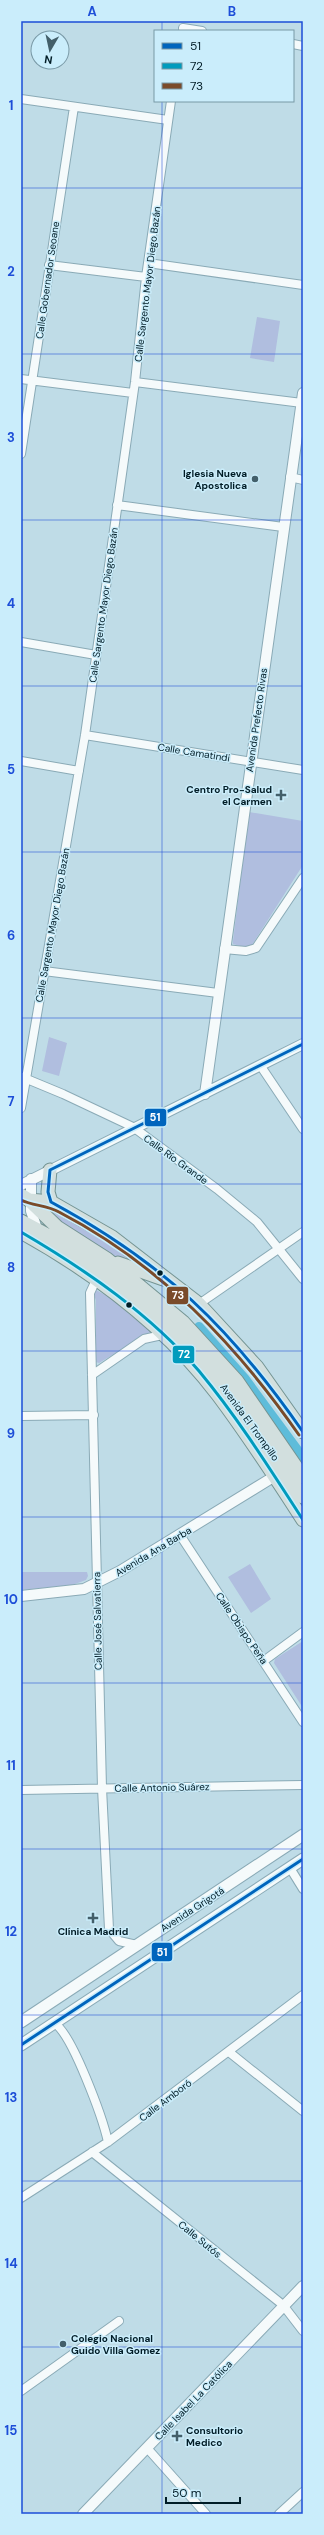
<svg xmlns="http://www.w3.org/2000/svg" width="324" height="2535" viewBox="0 0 324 2535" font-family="'DM Sans',sans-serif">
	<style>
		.green { fill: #b0bedf }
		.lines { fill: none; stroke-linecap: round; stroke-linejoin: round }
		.canal { stroke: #5ebcda; stroke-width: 10 }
		.minor-casing { stroke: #8aaab6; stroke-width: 10 }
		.tertiary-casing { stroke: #8aaab6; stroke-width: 12 }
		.secondary-casing { stroke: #8aaab6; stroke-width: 13 }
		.primary-casing { stroke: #749493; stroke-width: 15 }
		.minor { stroke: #f5fafb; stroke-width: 8 }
		.tertiary { stroke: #f5fafb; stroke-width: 10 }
		.secondary { stroke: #f5fafb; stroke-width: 11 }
		.primary { stroke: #d2dfde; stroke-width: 13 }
		.bus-1-casing { stroke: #caedfb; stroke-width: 6 }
		.bus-2-casing { stroke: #caedfb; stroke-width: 6 }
		.bus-3-casing { stroke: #caedfb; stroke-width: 6 }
		.bus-1 { stroke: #0065bd; stroke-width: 3 }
		.bus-2 { stroke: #009bbd; stroke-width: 3 }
		.bus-3 { stroke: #7a4b2a; stroke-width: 3 }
		.grid { fill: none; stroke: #1d4ed8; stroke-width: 1; stroke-opacity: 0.55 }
		.poi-dot { fill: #435f6a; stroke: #caedfb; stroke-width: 1.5 }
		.bus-dot { fill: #001c26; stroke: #caedfb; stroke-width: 1.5 }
		.labels { text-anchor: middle; stroke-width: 3; stroke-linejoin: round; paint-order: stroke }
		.street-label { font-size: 10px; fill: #001c26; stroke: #caedfb }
		.poi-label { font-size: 10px; font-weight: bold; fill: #001c26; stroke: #caedfb; text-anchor: end }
		.line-badge { stroke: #caedfb; stroke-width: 1.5 }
		.badge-label { font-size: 11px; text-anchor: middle; font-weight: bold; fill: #fff }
		.neatline { fill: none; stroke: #1d4ed8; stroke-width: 1.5 }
		.grid-label { font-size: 13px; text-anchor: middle; font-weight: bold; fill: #1d4ed8 }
	</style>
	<rect width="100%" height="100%" fill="#bfdce7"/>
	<path class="green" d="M257,317L280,321L274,362L250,358Z
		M249,812L303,821V865L252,945L244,947L233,944V941Z
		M49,1037L67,1043L59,1076L42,1071Z
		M47,1207L99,1235L143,1269L109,1255L46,1213Z
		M96,1290L109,1297L151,1332L99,1363L96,1362V1300L94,1295Z
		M250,1564L271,1599L251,1613L228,1577Z
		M21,1572H87L88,1576L86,1580L72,1585L21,1590Z
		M303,1641V1708L274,1663L275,1659Z"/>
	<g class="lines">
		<path class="canal" d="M199,1327L244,1378L303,1458"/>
		<defs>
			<path id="minor" d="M183,28L202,31
				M293,44L303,46
				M21,99L168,120
				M148,263L303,285
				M49,265L146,277
				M21,379L133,393
				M135,382L302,403
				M21,454L74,107
				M290,477L303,480
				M117,505L283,527
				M21,642L96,655
				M85,735L303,770
				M21,761L79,771
				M224,949L246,951L256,948L303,878
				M44,971L218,993
				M260,1065L303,1129
				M22,1077L63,1094L133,1127L217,1189L257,1222L303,1279
				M21,1108L85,735L135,382L146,277L171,101
				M96,1280L90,1293L102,1788L109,1929L119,1941L137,1945
				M199,1304L303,1232
				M92,1375L144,1339L162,1335
				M21,1416L94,1415
				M180,1535L303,1722
				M265,1660L303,1632
				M21,1790L303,1785
				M290,1868L303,1889
				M54,2023C72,2033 103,2119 108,2142
				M229,2052L303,2111
				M92,2152L283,2305L303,2331
				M21,2198L108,2142L303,1995
				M21,2391L119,2321
				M147,2448L206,2514
				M279,2514L303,2492"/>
			<path id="tertiary" d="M205,1094L303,393
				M31,1179V1211L37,1229
				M21,1185L303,1044
				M21,1596L84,1589L120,1571L275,1476
				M83,2514L303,2286"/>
			<path id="secondary" d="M21,2022L303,1835
				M21,2045L303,1859"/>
			<path id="primary" d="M50,1170L48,1192L51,1202
				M21,1195L29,1200L57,1227L107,1259L183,1322L237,1381L303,1477
				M29,1200L51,1202L112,1237L199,1304L257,1367L303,1432
				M21,1221C100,1261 170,1320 226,1388C254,1423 278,1461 303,1497
				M21,1232C95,1273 167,1328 218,1395C248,1435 276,1478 303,1520
				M118,1263L163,1279"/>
		</defs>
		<use href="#minor" class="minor-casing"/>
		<use href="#tertiary" class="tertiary-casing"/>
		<use href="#secondary" class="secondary-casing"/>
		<use href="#primary" class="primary-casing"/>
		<use href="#minor" class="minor"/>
		<use href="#tertiary" class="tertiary"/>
		<use href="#secondary" class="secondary"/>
		<use href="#primary" class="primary"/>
		<defs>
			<path id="bus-1" d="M303,1044L50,1170L48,1192L51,1202C164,1263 230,1327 303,1432
				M21,2045L303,1859"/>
			<path id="bus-2" d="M21,1232C86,1270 150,1314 199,1371C238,1418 270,1469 303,1520"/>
			<path id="bus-3" d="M21,1200C33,1206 47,1205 59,1212C159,1264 235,1343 299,1435"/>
		</defs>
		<use href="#bus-1" class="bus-1-casing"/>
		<use href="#bus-2" class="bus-2-casing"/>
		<use href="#bus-3" class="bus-3-casing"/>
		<use href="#bus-1" class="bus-1"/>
		<use href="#bus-2" class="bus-2"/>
		<use href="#bus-3" class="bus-3"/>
	</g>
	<path class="grid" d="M162,21V31M162,101V2514M21,188H303M21,354H303M21,520H303M21,686H303M21,852H303M21,1018H303M21,1184H303M21,1351H303M21,1517H303M21,1683H303M21,1849H303M21,2015H303M21,2181H303M21,2347H303"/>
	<g class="poi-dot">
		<circle cx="255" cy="479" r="4"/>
		<path d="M279 789h4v4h4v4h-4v4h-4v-4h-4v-4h4z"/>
		<path d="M91 1912h4v4h4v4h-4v4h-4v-4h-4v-4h4z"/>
		<circle cx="63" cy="2344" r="4"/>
		<path d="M175 2430h4v4h4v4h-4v4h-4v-4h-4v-4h4z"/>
	</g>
	<g class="bus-dot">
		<circle cx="160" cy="1273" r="3.5"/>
		<circle cx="129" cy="1305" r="3.5"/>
	</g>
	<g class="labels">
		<g class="street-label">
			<text transform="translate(47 280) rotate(-82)" y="4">Calle Gobernador Seoane</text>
			<text transform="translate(147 284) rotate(-83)" y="4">Calle Sargento Mayor Diego Bazán</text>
			<text transform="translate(103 605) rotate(-82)" y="4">Calle Sargento Mayor Diego Bazán</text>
			<text transform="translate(256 720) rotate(-82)" y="4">Avenida Prefecto Rivas</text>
			<text transform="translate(194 752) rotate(9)" y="4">Calle Camatindi</text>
			<text transform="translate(52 925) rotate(-80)" y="4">Calle Sargento Mayor Diego Bazán</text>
			<text transform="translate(176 1159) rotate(36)" y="4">Calle Río Grande</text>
			<text transform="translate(250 1422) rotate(54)" y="4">Avenida El Trompillo</text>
			<text transform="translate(153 1551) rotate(-31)" y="4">Avenida Ana Barba</text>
			<text transform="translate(97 1621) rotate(-91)" y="4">Calle José Salvatierra</text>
			<text transform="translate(242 1628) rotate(56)" y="4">Calle Obispo Peña</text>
			<text transform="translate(162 1787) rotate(-1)" y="4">Calle Antonio Suárez</text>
			<text transform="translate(192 1909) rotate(-33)" y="4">Avenida Grigotá</text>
			<text transform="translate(165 2100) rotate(-37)" y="4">Calle Amboró</text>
			<text transform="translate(200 2239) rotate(39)" y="4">Calle Sutós</text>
			<text transform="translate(193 2400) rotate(-46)" y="4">Calle Isabel La Católica</text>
		</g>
		<g class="poi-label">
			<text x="247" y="477">Iglesia Nueva<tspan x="247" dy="12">Apostolica</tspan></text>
			<text x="272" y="793">Centro Pro-Salud<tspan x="272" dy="12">el Carmen</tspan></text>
			<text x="93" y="1935" text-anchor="middle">Clínica Madrid</text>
			<text x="71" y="2342" text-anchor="start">Colegio Nacional<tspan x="71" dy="12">Guido Villa Gomez</tspan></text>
			<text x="186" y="2434" text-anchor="start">Consultorio<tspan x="186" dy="12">Medico</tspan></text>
		</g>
	</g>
	<g class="line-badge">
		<rect x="144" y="1108" width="23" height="19" rx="4" fill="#0065bd"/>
		<rect x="166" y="1286" width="23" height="19" rx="4" fill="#7a4b2a"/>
		<rect x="172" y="1345" width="23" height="19" rx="4" fill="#009bbd"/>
		<rect x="151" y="1942" width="22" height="20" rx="4" fill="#0065bd"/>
	</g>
	<g class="badge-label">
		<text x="155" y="1121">51</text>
		<text x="178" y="1299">73</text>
		<text x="184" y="1358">72</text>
		<text x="162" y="1956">51</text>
	</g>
	<rect width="324" height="2535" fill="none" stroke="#caedfb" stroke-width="44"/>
	<rect x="154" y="30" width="140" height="72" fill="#caedfb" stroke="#7999a6"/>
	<rect x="162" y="43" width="20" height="6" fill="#0065bd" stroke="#7999a6"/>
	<text x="190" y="50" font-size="12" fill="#001c26">51</text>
	<rect x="162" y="63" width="20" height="6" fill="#009bbd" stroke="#7999a6"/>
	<text x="190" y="70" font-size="12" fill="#001c26">72</text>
	<rect x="162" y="83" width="20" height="6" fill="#7a4b2a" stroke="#7999a6"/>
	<text x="190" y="90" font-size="12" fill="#001c26">73</text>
	<g transform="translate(50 50) rotate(189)"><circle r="19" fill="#caedfb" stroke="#7999a6"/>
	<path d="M0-3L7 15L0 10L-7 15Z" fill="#435f6a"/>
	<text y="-6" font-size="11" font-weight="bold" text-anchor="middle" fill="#001c26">N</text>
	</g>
	<path d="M166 2497v6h74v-6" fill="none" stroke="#001c26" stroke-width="2"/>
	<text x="172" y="2497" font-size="12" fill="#001c26" stroke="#caedfb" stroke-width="3" paint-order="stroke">50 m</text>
	<rect x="22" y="22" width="280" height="2491" class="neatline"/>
	<g class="grid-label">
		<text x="92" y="16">A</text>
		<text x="232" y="16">B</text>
		<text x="11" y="110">1</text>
		<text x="11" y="276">2</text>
		<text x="11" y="442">3</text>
		<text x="11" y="608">4</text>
		<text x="11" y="774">5</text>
		<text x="11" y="940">6</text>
		<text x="11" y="1106">7</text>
		<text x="11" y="1272">8</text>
		<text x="11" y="1438">9</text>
		<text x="11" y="1604">10</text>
		<text x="11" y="1770">11</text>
		<text x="11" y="1936">12</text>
		<text x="11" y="2102">13</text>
		<text x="11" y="2268">14</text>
		<text x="11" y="2435">15</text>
	</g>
</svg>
